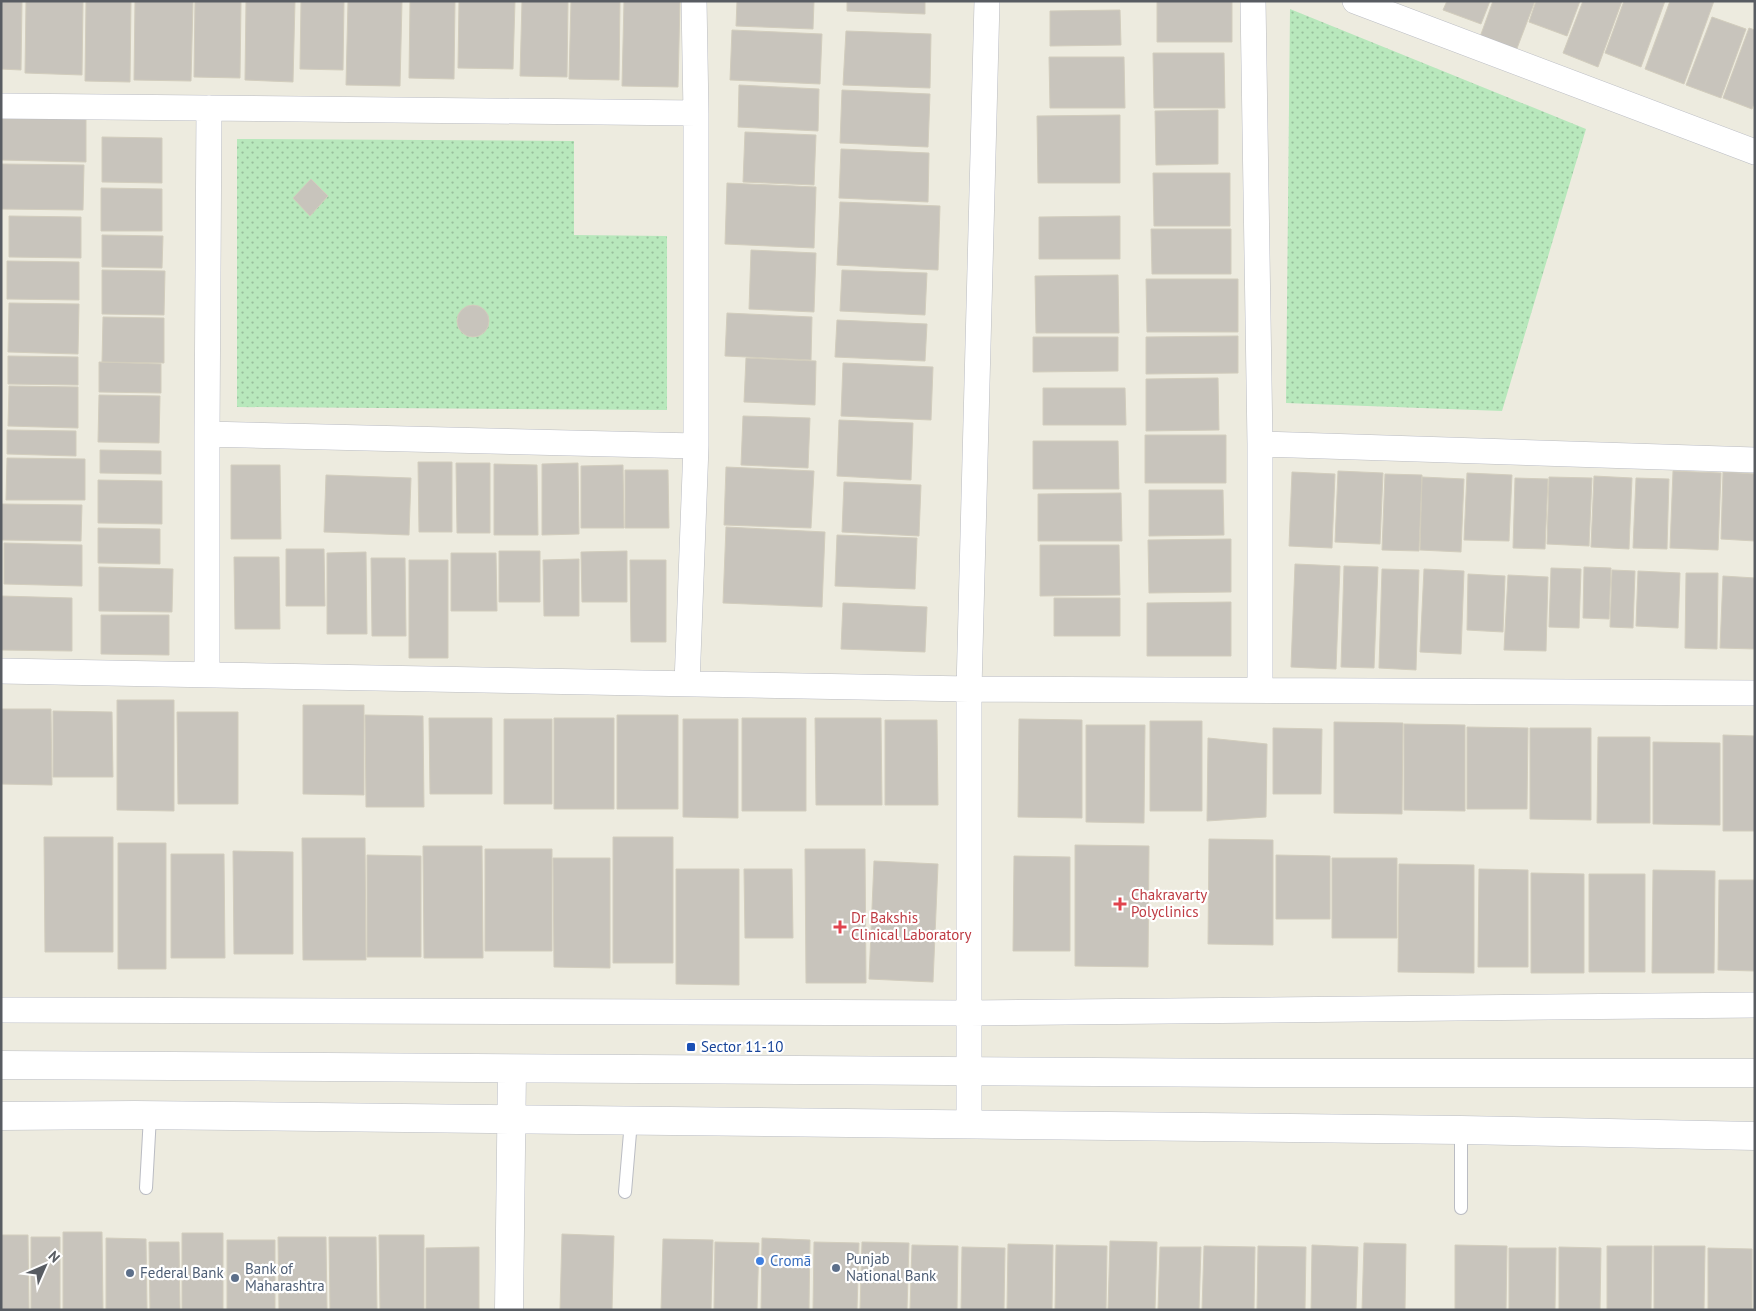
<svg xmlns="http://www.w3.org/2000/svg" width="1756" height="1311" viewBox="0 0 1756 1311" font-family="'PT Sans',sans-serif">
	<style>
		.park { fill: url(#park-dots) }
		.building { fill: #c8c4bc; stroke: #d2cdbd }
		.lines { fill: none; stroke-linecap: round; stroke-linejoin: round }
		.lane-casing { stroke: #babcc3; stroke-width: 14 }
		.street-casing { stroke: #babcc3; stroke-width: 26 }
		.secondary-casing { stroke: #babdc5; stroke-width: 29 }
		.lane { stroke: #fff; stroke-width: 12 }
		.street { stroke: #fff; stroke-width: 25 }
		.secondary { stroke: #fff; stroke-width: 28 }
		.health-dot { fill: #e0444e; stroke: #fff; stroke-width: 2 }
		.transit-dot { fill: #1a4fb4; stroke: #fff; stroke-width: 2 }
		.shop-dot { fill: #3f7fe0; stroke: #fff; stroke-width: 2 }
		.service-dot { fill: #5c6f8a; stroke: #fff; stroke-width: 2 }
		.labels { text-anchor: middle; stroke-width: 4.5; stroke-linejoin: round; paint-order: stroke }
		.health-label { font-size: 15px; fill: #be3a42; stroke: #fff; text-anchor: start }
		.transit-label { font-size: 15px; fill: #164399; stroke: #fff; text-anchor: start }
		.service-label { font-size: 15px; fill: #4e5e75; stroke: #fff; text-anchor: start }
		.shop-label { font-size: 15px; fill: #366cbe; stroke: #fff; text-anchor: start }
	</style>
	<defs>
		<pattern id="park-dots" width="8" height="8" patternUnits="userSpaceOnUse" patternTransform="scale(1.25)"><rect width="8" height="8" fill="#b8e8bc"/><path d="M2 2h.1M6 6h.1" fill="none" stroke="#98bf9c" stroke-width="1.8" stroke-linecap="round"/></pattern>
	</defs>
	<rect width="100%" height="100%" fill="#edebdf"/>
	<path class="park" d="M1290,9L1586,129L1502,411L1286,403Z
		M237,139L574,141V235L667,236V410L237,407Z"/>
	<path class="building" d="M1,1H22L21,70L1,69Z
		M26,1H83L82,75L25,73Z
		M86,1H131L130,82L85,81Z
		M135,1H193L191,81L134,80Z
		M195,1H241L240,78L194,77Z
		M246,1H295L293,82L245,80Z
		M301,1H344L343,70L300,69Z
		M348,1H402L400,86L346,85Z
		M410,1H455L454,79L409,78Z
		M459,1H515L513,69L458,68Z
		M522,1H568L567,77L520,76Z
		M571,1H620L619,80L569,79Z
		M624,1H680L678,87L622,86Z
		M737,1H814L813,29L736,26Z
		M847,1H925V14L847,11Z
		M1157,1H1232V42H1157Z
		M1447,1H1490L1481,24L1443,10Z
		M1493,1H1535L1516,51L1480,37Z
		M1536,1H1580L1567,36L1529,22Z
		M1583,1H1622L1598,67L1563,53Z
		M1624,1H1665L1641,67L1605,53Z
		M1670,1H1714L1684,84L1645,69Z
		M1120,10L1121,45L1050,46V11Z
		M1712,17L1746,29L1721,98L1686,85Z
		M1749,28L1755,30V101L1752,109L1723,98Z
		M732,30L822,34L820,84L730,80Z
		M846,31L931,34L930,88L843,85Z
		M1153,53H1224L1225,108H1154Z
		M1049,57H1124L1125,108H1050Z
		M739,85L819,89L818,131L738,127Z
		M842,90L930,94L928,147L840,143Z
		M1218,110V164L1156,165L1155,111Z
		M1,112L86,113V162L1,160Z
		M1120,115V183H1038L1037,116Z
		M745,132L816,135L814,185L743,182Z
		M102,137L162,138V183L102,182Z
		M841,149L929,153L928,202L839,198Z
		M1,164L84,165L83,210L1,209Z
		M1153,173H1230V226H1154Z
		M311,179L328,196L310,216L293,198Z
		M727,183L816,187L814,248L725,244Z
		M101,188L162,189V231H101Z
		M840,202L940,206L938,270L837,265Z
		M9,216L81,217V258L9,257Z
		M1120,216V259H1039V217Z
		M1151,229H1231V274H1152Z
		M102,235L163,236L162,268L102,267Z
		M751,250L816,253L814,312L749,309Z
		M7,261L79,262V300L7,299Z
		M102,270L165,271L164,315L102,314Z
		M842,270L927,273L925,315L840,311Z
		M1118,275L1119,333H1036L1035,276Z
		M1146,279H1238V332H1147Z
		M9,303L79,304L78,354L8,352Z
		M457 321a16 16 0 1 1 32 0a16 16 0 1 1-32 0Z
		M727,313L812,317L811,360L725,356Z
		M103,317L164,318V363L102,362Z
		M837,320L927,324L925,361L835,357Z
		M1238,336V373L1146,374V337Z
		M1033,337H1118V371L1033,372Z
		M8,356L78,357V385L8,384Z
		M746,358L816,361L815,405L744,402Z
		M99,362L161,364V393L99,392Z
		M843,363L933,367L931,420L841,416Z
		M1218,378L1219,430L1146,431V379Z
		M9,386L78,387V428L8,426Z
		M1043,388H1125L1126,425H1043Z
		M99,395L160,396L159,443L98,442Z
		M743,416L810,418L808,468L741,465Z
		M839,420L913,423L911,480L837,476Z
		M7,430L76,431V456L7,454Z
		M1145,435H1226V483H1145Z
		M1033,441H1118L1119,489H1033Z
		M100,450L161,451V474L100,473Z
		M7,458L85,459V500H6Z
		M418,462H452V532H419Z
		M456,463H490V533H457Z
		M578,463L579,534L542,535V464Z
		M494,464L537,465L538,535H494Z
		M231,465H280L281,539H231Z
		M623,465L624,528H581V466Z
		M726,467L814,471L811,528L724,525Z
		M625,470H668L669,528H625Z
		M1338,471L1383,473L1380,544L1335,542Z
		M1673,471L1721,473L1718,550L1670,548Z
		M1292,472L1335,474L1332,548L1289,546Z
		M1723,472L1755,474V541L1721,539Z
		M1467,473L1512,475L1509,541L1464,540Z
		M1385,474L1422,475L1419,551L1382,550Z
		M326,475L411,478L409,535L324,532Z
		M1594,476L1632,478L1629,549L1591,547Z
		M1422,477L1464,479L1461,552L1420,550Z
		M1549,477L1592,478L1589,546L1547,544Z
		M1515,478L1548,479L1545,549L1513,548Z
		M1636,478L1669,479L1667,549L1633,548Z
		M98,480L162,481V524L98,523Z
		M844,482L921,485L919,536L842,532Z
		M1149,490H1223L1224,535L1149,536Z
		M1121,493L1122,541H1038V494Z
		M1,504L82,505L81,541L1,540Z
		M726,527L825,532L822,607L723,603Z
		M98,528L160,529V564L98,563Z
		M837,535L917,538L915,589L835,586Z
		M1231,539V592L1149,593L1148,540Z
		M4,543L82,545V586L4,584Z
		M1040,545H1119L1120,595L1040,596Z
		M286,549H324L325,606H286Z
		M499,551H540V602H499Z
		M627,551V602H582L581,552Z
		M366,552L367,634H327V553Z
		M451,553H496L497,611H451Z
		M234,557H279L280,629H235Z
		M371,558H405L406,636H372Z
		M579,559V616H544L543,560Z
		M409,560H448V658H409Z
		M630,560H666V642H631Z
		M1295,564L1340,566L1336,669L1291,667Z
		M1344,566L1378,567L1374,668L1341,667Z
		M99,567L173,569L172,612L99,611Z
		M1584,567L1611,568L1609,619L1583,618Z
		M1551,568L1581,569L1579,628L1549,627Z
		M1382,569L1419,570L1416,670L1379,668Z
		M1424,569L1464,571L1461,654L1420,652Z
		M1612,570L1635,571L1633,628L1610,627Z
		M1638,571L1680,573L1678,628L1636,626Z
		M1686,573H1718L1717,649L1685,648Z
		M1468,574L1505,576L1503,632L1467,630Z
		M1508,575L1548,577L1546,651L1504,650Z
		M1723,576L1755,578V649L1720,648Z
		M1,596L72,598V651L1,650Z
		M1054,598H1120V636H1054Z
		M1231,602V656H1147V603Z
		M843,603L927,607L925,652L841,649Z
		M101,615H169V655L101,654Z
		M117,700H174V811L117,810Z
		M303,705H364V795L303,794Z
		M1,709H51L52,785L1,784Z
		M53,711L112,712L113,777H53Z
		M177,712H238V804H178Z
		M365,715L423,716L424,807H366Z
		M617,715H678V809H617Z
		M429,718H492V794H430Z
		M554,718H614V809H554Z
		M742,718H806V811H742Z
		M815,718H881L882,805H816Z
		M504,719H552V804H504Z
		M683,719H738V818L683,817Z
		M1019,719L1082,720V818L1018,817Z
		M885,720H937L938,805H885Z
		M1150,721H1202V811H1150Z
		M1334,722L1403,723L1402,814L1334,813Z
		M1404,724L1465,725V811L1404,810Z
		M1086,725H1145L1144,823L1086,822Z
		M1467,727L1528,728L1527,809H1467Z
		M1273,728L1322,729L1321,794H1273Z
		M1530,728H1591V820L1530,819Z
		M1723,735L1755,736V831H1723Z
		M1598,737H1650V823H1597Z
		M1208,738L1267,744L1266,817L1207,821Z
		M1653,742L1720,743V825L1653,824Z
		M44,837H113V952H45Z
		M613,837H673V963H613Z
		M302,838H365L366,960H303Z
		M1209,839L1273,840V945L1208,944Z
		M118,843H166V969H118Z
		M1075,845L1149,846L1148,967L1075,966Z
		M423,846H482L483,958H424Z
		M485,849H552V951H485Z
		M805,849H865L866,983H806Z
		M233,851L293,852V954H234Z
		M171,854H224L225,958H171Z
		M367,855L421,856V957H367Z
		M1276,855L1330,856V919H1276Z
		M1014,856L1070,857V951H1013Z
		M553,858H610V968L554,967Z
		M1332,858H1397V938H1332Z
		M874,861L938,864L933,982L869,979Z
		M1399,864L1474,865V973L1398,972Z
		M676,869H739V985L676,984Z
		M744,869H792L793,938H745Z
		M1479,869L1528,870V967H1478Z
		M1653,870L1715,871L1714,973H1652Z
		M1531,873L1584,874V973H1531Z
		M1589,874H1645V972H1589Z
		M1719,880H1755V971L1718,970Z
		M63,1232H102L103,1310H63Z
		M182,1233H223V1310H182Z
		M562,1234L614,1236L612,1310H560Z
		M1,1235H28L29,1310H1Z
		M379,1235H424V1310H380Z
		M31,1237H60V1310H31Z
		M278,1237H326L327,1310H279Z
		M329,1237H376L377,1310H330Z
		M106,1238L146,1239L147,1310H106Z
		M762,1238L810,1240L809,1310H761Z
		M663,1239L713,1240L711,1310H661Z
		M227,1240H275V1310H227Z
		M1110,1241L1157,1242L1155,1310H1108Z
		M149,1242H179L180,1310H150Z
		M715,1242L759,1243L757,1310H714Z
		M814,1242L859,1243L857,1310H813Z
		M862,1242L909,1243L907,1310H860Z
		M1364,1243L1406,1244L1405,1310H1362Z
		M1008,1244L1053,1245L1052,1310H1007Z
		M912,1245L958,1246L957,1310H910Z
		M1056,1245L1107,1246L1106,1310H1055Z
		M1312,1245L1358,1247L1356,1310H1311Z
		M1455,1245L1507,1246L1506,1310H1455Z
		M1204,1246L1255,1247L1254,1310H1202Z
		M1258,1246L1306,1247L1305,1310H1257Z
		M1607,1246H1652L1651,1310H1607Z
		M1654,1246H1705L1704,1310H1654Z
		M479,1247V1310H426V1248Z
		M962,1247L1005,1248L1004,1310H961Z
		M1160,1247H1201L1199,1310H1158Z
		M1559,1247L1601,1248L1600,1310H1559Z
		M1509,1248H1556L1555,1310H1509Z
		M1708,1248L1752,1249V1310H1708Z"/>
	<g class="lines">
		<defs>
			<path id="lane" d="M1461,1130V1208
				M146,1188L150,1116
				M625,1192L631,1121"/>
			<path id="street" d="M1253,1L1260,444V690
				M1355,1L1755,152
				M1,106L696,113
				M207,434L696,446
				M1260,444L1755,460
				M1,671L969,689L1755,693
				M207,675V434L209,108
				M687,684L696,446V113L694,1
				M1,1010L970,1013L1755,1005
				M969,1124V689L987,1"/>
			<path id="secondary" d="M1,1065L1257,1073H1755
				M1,1116L135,1115L1461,1130L1755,1136
				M509,1310L512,1069"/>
		</defs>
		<use href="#lane" class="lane-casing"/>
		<use href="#street" class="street-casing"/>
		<use href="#secondary" class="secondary-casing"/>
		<use href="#lane" class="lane"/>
		<use href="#street" class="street"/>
		<use href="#secondary" class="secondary"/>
	</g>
	<g class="health-dot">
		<path d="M1117.5 896.5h5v5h5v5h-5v5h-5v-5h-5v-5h5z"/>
		<path d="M837.5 919.5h5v5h5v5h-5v5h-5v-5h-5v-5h5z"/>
	</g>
	<rect class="transit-dot" x="686" y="1042" width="10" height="10" rx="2.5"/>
	<circle class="shop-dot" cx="760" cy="1261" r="5"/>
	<g class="service-dot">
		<circle cx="836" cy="1268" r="5"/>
		<circle cx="130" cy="1273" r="5"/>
		<circle cx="235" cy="1278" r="5"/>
	</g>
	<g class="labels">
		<g class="health-label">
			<text x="1131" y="900">Chakravarty<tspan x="1131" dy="17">Polyclinics</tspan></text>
			<text x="851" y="923">Dr Bakshis<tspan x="851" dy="17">Clinical Laboratory</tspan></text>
		</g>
		<g class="transit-label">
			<text x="701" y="1052">Sector 11-10</text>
		</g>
		<g class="service-label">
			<text x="846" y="1264">Punjab<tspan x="846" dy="17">National Bank</tspan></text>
			<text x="245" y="1274">Bank of<tspan x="245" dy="17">Maharashtra</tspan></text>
			<text x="140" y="1278">Federal Bank</text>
		</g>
		<g class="shop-label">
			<text x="770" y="1266">Cromā</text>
		</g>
	</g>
	<rect width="1756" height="1311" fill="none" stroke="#585c62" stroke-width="5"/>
	<g transform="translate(45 1266) rotate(45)" stroke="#ffffff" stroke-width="4" paint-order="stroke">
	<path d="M0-4L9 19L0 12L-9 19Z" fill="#585c62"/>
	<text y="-8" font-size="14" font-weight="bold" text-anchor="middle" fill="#585c62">N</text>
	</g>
</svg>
